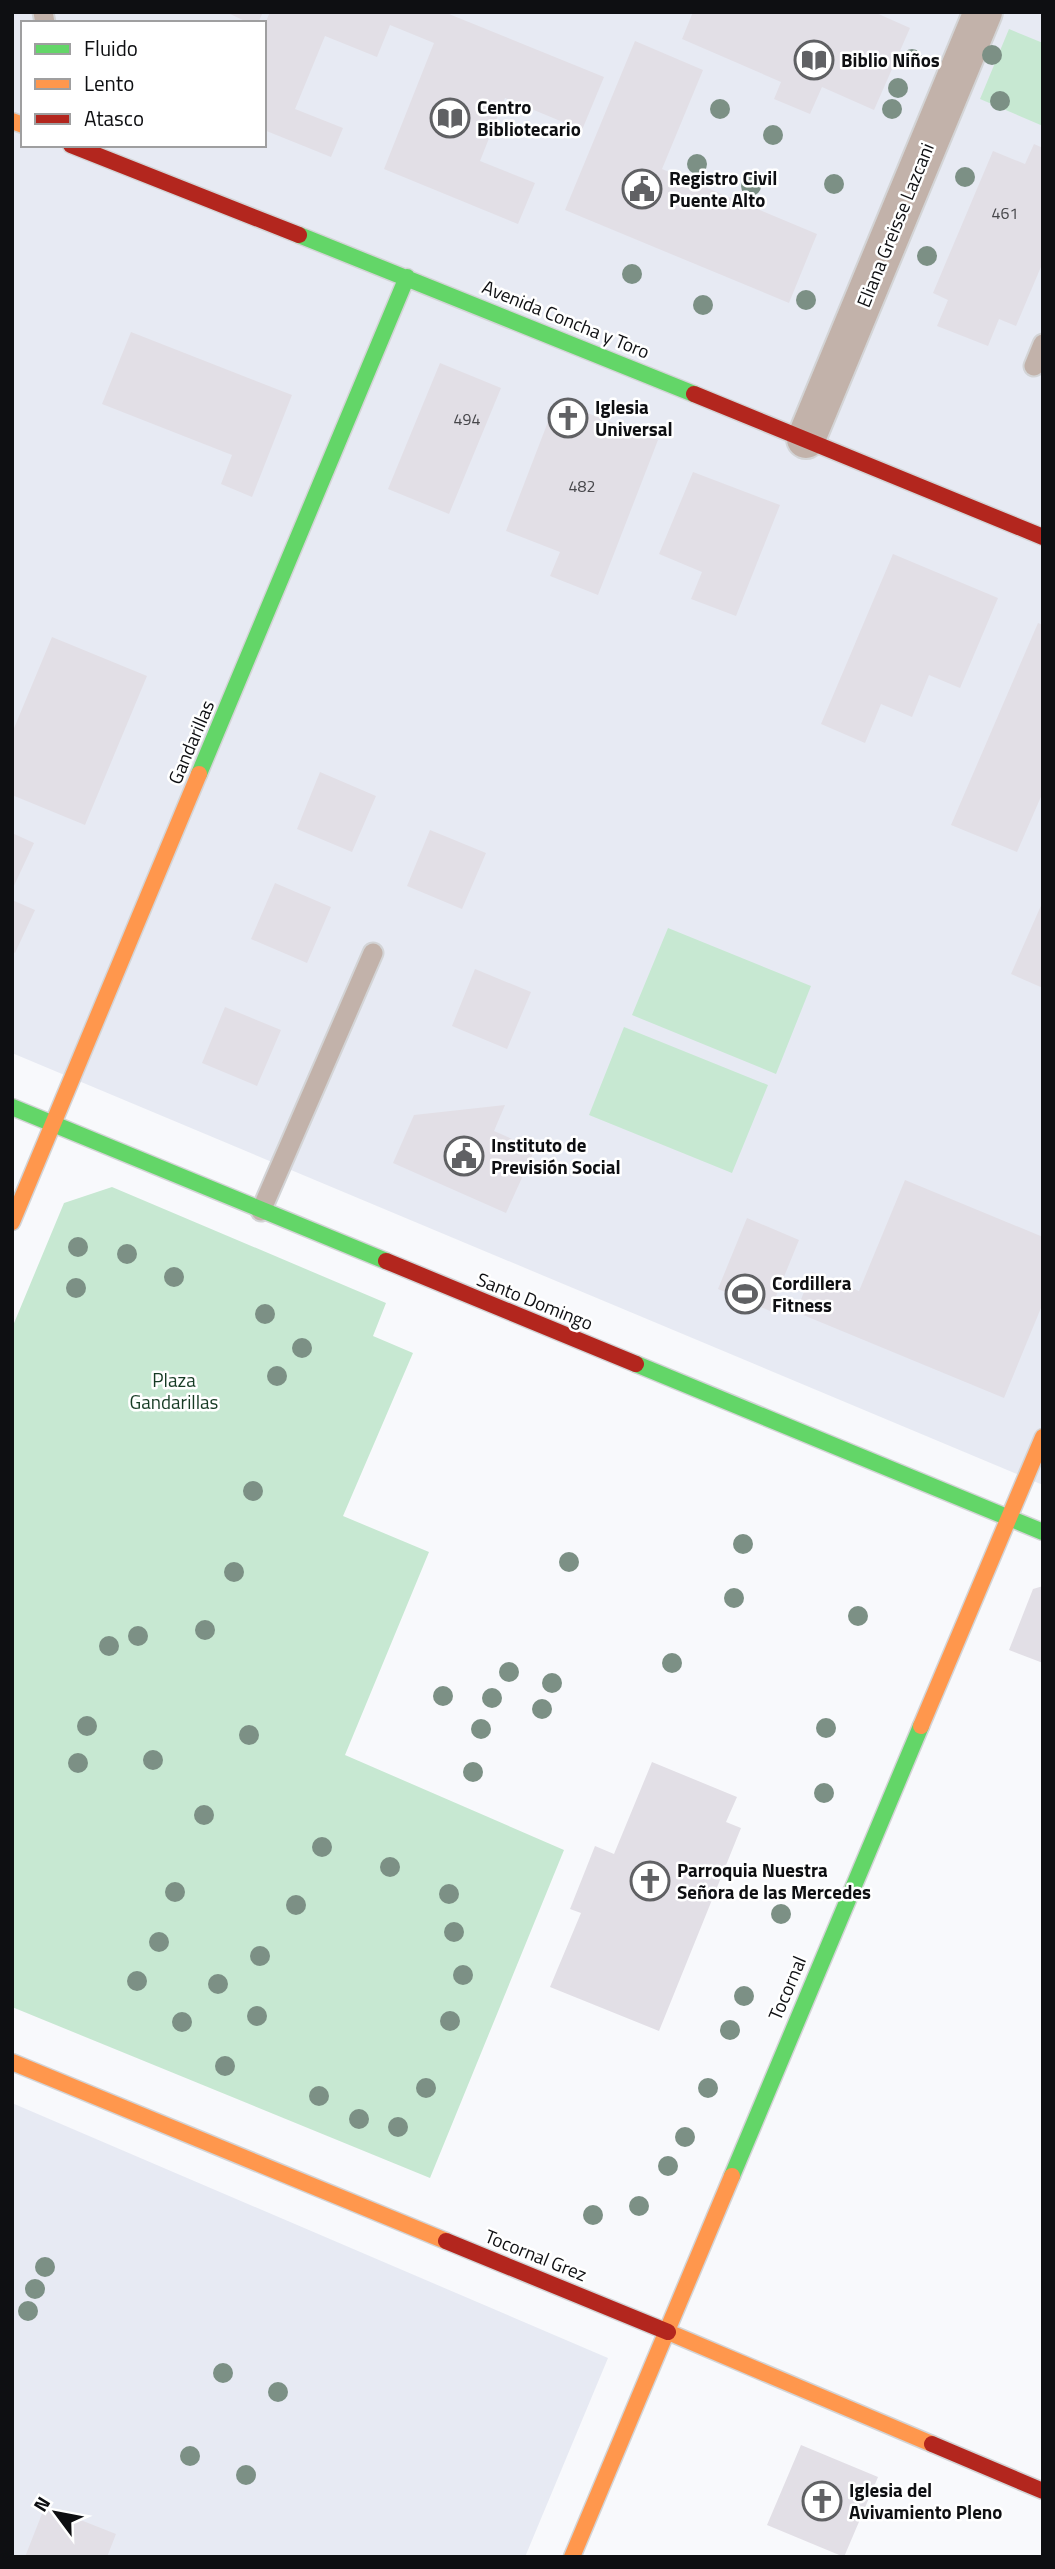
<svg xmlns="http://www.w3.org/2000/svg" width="1055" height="2569" viewBox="0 0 1055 2569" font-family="'Titillium Web',sans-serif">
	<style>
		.built { fill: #e7eaf3; fill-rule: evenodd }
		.green { fill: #c7e8d2 }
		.building { fill: #e2dfe6 }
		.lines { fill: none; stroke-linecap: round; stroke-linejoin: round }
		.lane-casing { stroke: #d3d4d6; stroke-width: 23 }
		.street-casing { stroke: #d3d4d6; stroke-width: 42 }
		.fast-casing { stroke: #d3d4d6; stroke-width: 19 }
		.slow-casing { stroke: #d3d4d6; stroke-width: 19 }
		.jam-casing { stroke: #d3d4d6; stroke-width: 19 }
		.lane { stroke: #c2b2aa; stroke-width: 19 }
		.street { stroke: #c2b2aa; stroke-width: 38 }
		.fast { stroke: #63d668; stroke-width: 16 }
		.slow { stroke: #ff974d; stroke-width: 16 }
		.jam { stroke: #b3261e; stroke-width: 16 }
		.tree { fill: #7c9085 }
		.labels { text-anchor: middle; stroke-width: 5; stroke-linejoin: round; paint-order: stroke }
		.number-label { font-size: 16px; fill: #46464a }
		.poi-label { font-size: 19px; font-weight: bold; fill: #0e0f12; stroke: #fff; text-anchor: start }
		.street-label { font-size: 19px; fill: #0e0f12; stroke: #fff }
		.park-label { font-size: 19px; fill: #163b24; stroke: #fff }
	</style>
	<rect width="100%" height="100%" fill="#f8f9fc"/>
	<path class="built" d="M12,12H1043V1485L12,1053ZM23,23H264V145H23Z
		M12,2103L608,2358L525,2557H12Z"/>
	<path class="green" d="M1009,29L1043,43V126L980,99Z
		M668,928L811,986L776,1074L632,1015Z
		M624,1027L768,1085L732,1173L589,1115Z
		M112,1187L386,1303L373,1336L413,1353L343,1516L429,1552L345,1755L564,1850L430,2178L12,2007V1328L64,1203Z"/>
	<path class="building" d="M226,12H263L258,23H249Z
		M270,12H444L604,77L582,130L505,98L480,161L535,183L518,224L384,169L434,43L390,25L377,57L325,36L295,109L343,128L331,157L264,130V26Z
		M693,12H874L910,28L874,110L822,87L810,114L774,99L781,82L682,39Z
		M635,41L703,70L662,169L817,234L789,303L565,210Z
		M1034,144L1043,148V262L1016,326L999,319L988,346L937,326L948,300L933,293L993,151L1025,164Z
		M131,332L292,395L252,497L221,484L232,455L102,404Z
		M440,363L501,388L449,514L388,489Z
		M556,401L658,440L598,595L550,576L560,552L506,531Z
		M693,472L780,505L736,616L691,599L702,572L659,554Z
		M893,554L998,598L960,688L929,675L912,717L881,704L865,743L821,724Z
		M1038,623L1043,625V792L1017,852L951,825Z
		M52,637L147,676L85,825L12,795V733Z
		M320,772L376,796L352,852L297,829Z
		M430,830L486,853L462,909L407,886Z
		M12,833L34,843L12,890Z
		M275,883L331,907L307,963L251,939Z
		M12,900L35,910L15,953L12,951Z
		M1043,901V988L1011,974Z
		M475,969L531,992L507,1049L452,1026Z
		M225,1007L281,1030L257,1086L202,1063Z
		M505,1105L494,1131L535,1149L506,1213L393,1163L414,1115Z
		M905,1180L1043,1237V1303L1004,1398L796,1312L812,1272L859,1291Z
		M747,1218L799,1240L770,1311L718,1289Z
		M1043,1586V1663L1009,1650L1033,1589Z
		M652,1762L737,1797L726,1822L741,1828L659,2031L550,1987L581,1913L570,1909L595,1846L614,1854Z
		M801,2445L878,2477L844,2557L767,2525Z
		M45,2506L116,2534L107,2557H25Z"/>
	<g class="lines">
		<defs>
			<path id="lane" d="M43,12L45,23
				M1034,366L1043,344
				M261,1211L373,953"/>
			<path id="street" d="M806,439L983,12"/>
			<path id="fast" d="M299,235L694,394
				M199,774L407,277
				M12,1107L386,1261
				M636,1364L1043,1532
				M732,2176L921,1726"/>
			<path id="slow" d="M12,121L23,125
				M12,1222L199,774
				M921,1726L1043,1437
				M12,2062L446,2241
				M668,2332L932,2444
				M572,2557L732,2176"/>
			<path id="jam" d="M71,145L299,235
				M694,394L1043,537
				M386,1261L636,1364
				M446,2241L668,2332
				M932,2444L1043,2491"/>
		</defs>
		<use href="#lane" class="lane-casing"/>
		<use href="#street" class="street-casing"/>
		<use href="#fast" class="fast-casing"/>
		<use href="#slow" class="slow-casing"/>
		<use href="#jam" class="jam-casing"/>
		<use href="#lane" class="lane"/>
		<use href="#street" class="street"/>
		<use href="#fast" class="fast"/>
		<use href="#slow" class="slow"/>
		<use href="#jam" class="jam"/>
	</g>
	<g class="tree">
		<circle cx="992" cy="55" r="10"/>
		<circle cx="912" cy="59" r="10"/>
		<circle cx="898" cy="88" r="10"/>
		<circle cx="1000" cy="101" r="10"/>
		<circle cx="720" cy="109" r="10"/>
		<circle cx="892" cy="109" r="10"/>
		<circle cx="773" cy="135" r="10"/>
		<circle cx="697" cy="164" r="10"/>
		<circle cx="965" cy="177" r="10"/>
		<circle cx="834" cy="184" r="10"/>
		<circle cx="751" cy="186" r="10"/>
		<circle cx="927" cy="256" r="10"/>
		<circle cx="632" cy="274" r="10"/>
		<circle cx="806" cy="300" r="10"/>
		<circle cx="703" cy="305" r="10"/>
		<circle cx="78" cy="1247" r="10"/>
		<circle cx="127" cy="1254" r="10"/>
		<circle cx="174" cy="1277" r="10"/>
		<circle cx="76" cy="1288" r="10"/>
		<circle cx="265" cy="1314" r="10"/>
		<circle cx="302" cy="1348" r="10"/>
		<circle cx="277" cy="1376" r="10"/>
		<circle cx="253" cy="1491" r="10"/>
		<circle cx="743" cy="1544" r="10"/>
		<circle cx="569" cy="1562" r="10"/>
		<circle cx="234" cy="1572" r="10"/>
		<circle cx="734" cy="1598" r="10"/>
		<circle cx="858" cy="1616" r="10"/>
		<circle cx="205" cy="1630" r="10"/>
		<circle cx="138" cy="1636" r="10"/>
		<circle cx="109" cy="1646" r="10"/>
		<circle cx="672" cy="1663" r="10"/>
		<circle cx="509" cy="1672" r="10"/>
		<circle cx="552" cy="1683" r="10"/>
		<circle cx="443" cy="1696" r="10"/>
		<circle cx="492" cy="1698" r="10"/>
		<circle cx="542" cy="1709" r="10"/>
		<circle cx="87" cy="1726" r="10"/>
		<circle cx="826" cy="1728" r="10"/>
		<circle cx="481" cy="1729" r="10"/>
		<circle cx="249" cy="1735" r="10"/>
		<circle cx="153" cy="1760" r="10"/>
		<circle cx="78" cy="1763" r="10"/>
		<circle cx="473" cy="1772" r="10"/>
		<circle cx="824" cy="1793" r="10"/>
		<circle cx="204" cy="1815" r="10"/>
		<circle cx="322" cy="1847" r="10"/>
		<circle cx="390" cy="1867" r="10"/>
		<circle cx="175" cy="1892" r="10"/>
		<circle cx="449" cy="1894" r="10"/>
		<circle cx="296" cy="1905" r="10"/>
		<circle cx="781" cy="1914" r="10"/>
		<circle cx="454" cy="1932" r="10"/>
		<circle cx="159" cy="1942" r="10"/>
		<circle cx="260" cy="1956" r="10"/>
		<circle cx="463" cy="1975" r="10"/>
		<circle cx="137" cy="1981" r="10"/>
		<circle cx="218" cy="1984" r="10"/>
		<circle cx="744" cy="1996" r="10"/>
		<circle cx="257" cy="2016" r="10"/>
		<circle cx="450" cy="2021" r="10"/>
		<circle cx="182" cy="2022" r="10"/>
		<circle cx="730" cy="2030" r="10"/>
		<circle cx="225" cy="2066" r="10"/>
		<circle cx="426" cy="2088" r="10"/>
		<circle cx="708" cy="2088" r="10"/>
		<circle cx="319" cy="2096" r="10"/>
		<circle cx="359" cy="2119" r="10"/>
		<circle cx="398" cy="2127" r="10"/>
		<circle cx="685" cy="2137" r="10"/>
		<circle cx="668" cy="2166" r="10"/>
		<circle cx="639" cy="2206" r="10"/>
		<circle cx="593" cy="2215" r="10"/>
		<circle cx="45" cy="2267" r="10"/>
		<circle cx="35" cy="2289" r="10"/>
		<circle cx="28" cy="2311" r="10"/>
		<circle cx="223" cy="2373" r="10"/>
		<circle cx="278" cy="2392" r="10"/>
		<circle cx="190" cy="2456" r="10"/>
		<circle cx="246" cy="2475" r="10"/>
	</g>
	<defs>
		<symbol id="library-ring" viewBox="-11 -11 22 22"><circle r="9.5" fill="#fff" stroke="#606164" stroke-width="1.5"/><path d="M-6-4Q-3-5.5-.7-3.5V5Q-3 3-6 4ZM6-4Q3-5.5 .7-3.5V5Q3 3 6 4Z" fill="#606164"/></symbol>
		<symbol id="civic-ring" viewBox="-11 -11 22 22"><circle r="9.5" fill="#fff" stroke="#606164" stroke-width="1.5"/><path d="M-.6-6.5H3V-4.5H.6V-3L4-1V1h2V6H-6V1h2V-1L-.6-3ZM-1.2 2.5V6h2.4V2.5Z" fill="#606164"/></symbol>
		<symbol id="church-ring" viewBox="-11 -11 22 22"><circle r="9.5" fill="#fff" stroke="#606164" stroke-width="1.5"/><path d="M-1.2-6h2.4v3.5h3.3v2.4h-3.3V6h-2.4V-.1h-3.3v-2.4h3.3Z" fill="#606164"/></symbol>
		<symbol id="stadium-ring" viewBox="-11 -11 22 22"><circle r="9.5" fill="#fff" stroke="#606164" stroke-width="1.5"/><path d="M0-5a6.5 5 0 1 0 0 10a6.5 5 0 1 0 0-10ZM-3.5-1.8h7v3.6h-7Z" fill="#606164"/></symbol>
	</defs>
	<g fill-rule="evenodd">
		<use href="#library-ring" x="792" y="38" width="44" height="44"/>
		<use href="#library-ring" x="428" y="96" width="44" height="44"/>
		<use href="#civic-ring" x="620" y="167" width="44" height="44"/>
		<use href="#church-ring" x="546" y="396" width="44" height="44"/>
		<use href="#civic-ring" x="442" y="1134" width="44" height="44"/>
		<use href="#stadium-ring" x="723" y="1272" width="44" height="44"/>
		<use href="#church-ring" x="628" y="1859" width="44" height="44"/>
		<use href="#church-ring" x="800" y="2479" width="44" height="44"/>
	</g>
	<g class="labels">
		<g class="number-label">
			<text x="1005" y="219">461</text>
			<text x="467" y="425">494</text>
			<text x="582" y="492">482</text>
		</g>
		<g class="poi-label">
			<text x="841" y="67">Biblio Niños</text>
			<text x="477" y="114">Centro<tspan x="477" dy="22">Bibliotecario</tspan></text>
			<text x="669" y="185">Registro Civil<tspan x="669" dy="22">Puente Alto</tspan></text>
			<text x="595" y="414">Iglesia<tspan x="595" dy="22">Universal</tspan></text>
			<text x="491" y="1152">Instituto de<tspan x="491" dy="22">Previsión Social</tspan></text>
			<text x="772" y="1290">Cordillera<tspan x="772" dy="22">Fitness</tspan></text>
			<text x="677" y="1877">Parroquia Nuestra<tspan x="677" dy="22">Señora de las Mercedes</tspan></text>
			<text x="849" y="2497">Iglesia del<tspan x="849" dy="22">Avivamiento Pleno</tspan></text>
		</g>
		<g class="street-label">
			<text transform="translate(895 225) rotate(-68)" y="7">Eliana Greisse Lazcani</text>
			<text transform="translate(566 319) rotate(22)" y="7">Avenida Concha y Toro</text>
			<text transform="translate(191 742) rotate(-67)" y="7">Gandarillas</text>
			<text transform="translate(535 1301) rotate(22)" y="7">Santo Domingo</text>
			<text transform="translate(787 1988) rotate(-67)" y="7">Tocornal</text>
			<text transform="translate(536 2255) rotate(22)" y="7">Tocornal Grez</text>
		</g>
		<g class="park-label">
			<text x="174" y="1387">Plaza<tspan x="174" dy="22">Gandarillas</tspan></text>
		</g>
	</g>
	<rect width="1055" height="2569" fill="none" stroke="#0e0f12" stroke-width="28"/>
	<rect x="21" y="21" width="245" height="126" fill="#ffffff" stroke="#9f9fa0" stroke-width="2"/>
	<rect x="35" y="44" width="35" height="10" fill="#63d668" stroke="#9f9fa0" stroke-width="2"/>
	<text x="84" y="56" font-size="21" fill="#0e0f12">Fluido</text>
	<rect x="35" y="79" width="35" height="10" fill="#ff974d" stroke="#9f9fa0" stroke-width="2"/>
	<text x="84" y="91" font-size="21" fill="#0e0f12">Lento</text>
	<rect x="35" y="114" width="35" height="10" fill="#b3261e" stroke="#9f9fa0" stroke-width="2"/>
	<text x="84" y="126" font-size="21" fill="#0e0f12">Atasco</text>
	<g transform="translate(56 2513) rotate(302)" stroke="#ffffff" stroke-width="5" paint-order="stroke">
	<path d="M0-5L12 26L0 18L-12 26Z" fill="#0e0f12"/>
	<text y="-10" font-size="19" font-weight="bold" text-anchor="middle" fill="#0e0f12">N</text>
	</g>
</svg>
